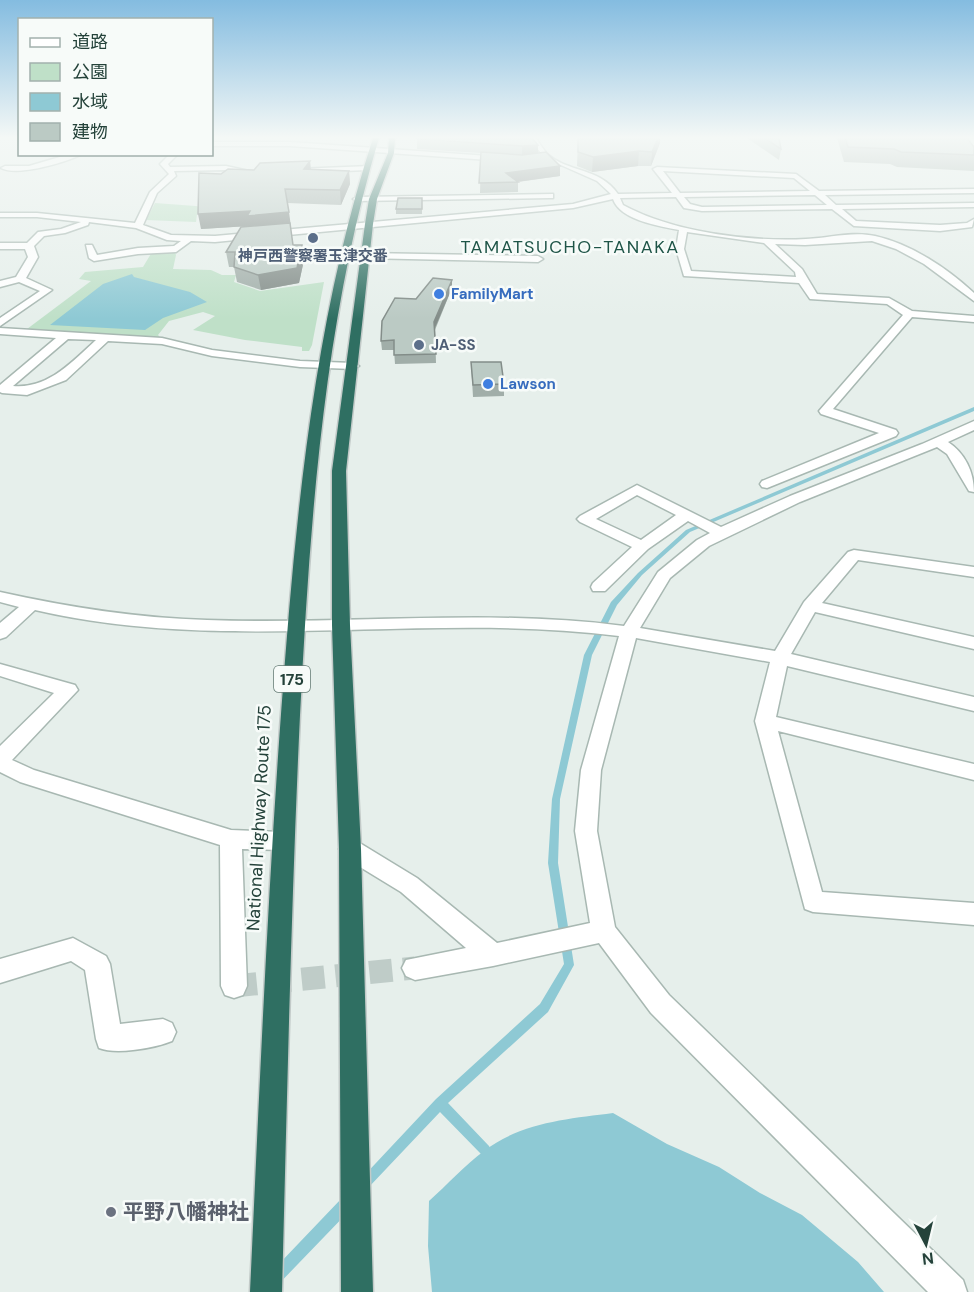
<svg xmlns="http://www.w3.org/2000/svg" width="974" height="1292" viewBox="0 0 974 1292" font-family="'DM Sans','Noto Sans JP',sans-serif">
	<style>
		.green { fill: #bfe0c8 }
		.water { fill: #8ec9d4 }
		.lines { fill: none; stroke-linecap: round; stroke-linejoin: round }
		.stream { fill: #8ec9d4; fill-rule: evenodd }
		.minor-tunnel { stroke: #bfccc8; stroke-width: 23; stroke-dasharray: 23 11; stroke-linecap: butt }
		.minor-casing { stroke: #a8b8b2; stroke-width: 3 }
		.highway-casing { stroke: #c2cac8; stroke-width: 3 }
		.minor { fill: #fff; fill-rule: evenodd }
		.highway { fill: #2f6f62; fill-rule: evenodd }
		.wall { fill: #a1aea9 }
		.shaded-wall { fill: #838d89 }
		.building { fill: #bbcac4; stroke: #838d89; stroke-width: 1.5 }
		.service-dot { fill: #5c6f8a; stroke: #f7fbf9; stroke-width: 2 }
		.shop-dot { fill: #3f7fe0; stroke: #f7fbf9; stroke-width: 2 }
		.worship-dot { fill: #6b7280; stroke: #f7fbf9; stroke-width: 2 }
		.labels { text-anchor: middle; stroke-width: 5; stroke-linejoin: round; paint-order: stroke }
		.far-service-label { font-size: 15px; font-weight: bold; fill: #4e5e75; stroke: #f7fbf9 }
		.far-shop-label { font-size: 15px; font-weight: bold; fill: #366cbe; stroke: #f7fbf9; text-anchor: start }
		.shield { fill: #f7fbf9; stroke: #637a73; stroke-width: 1.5 }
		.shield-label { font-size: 16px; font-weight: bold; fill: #24423a }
		.far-quarter-label { font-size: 18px; letter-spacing: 1.5px; fill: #1f5548; stroke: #f7fbf9 }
		.street-label { font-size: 18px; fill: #24423a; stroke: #f7fbf9 }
		.near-worship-label { font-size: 21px; font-weight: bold; fill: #5b616d; stroke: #f7fbf9; text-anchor: start }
	</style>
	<rect width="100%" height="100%" fill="#e6efeb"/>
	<path class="green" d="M155,203L209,207L197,214L196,222L146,220Z
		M152,252H175L176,255L173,269L211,270L222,275H236L234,282L260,291L324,282L312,345L309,351H302V347L245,340L193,330L215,316L203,312L169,321L158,335L161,338L27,329L91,281L79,279L85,272L143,267Z"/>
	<path class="water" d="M132,274L134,277L190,292L207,302L163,318L145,330L50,325L103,284Z
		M613,1113L667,1144L719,1167L760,1193L802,1215L858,1262L884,1292H432L428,1246L429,1201C447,1185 465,1165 484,1151C522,1122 568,1119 613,1113Z"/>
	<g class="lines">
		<path class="stream" d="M974,407V411L690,532L642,575L617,605L592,655L560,799L558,863L574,965L548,1012L448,1103L489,1146L491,1150L489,1154L485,1156L481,1154L440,1112L368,1188L364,1190L360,1188L358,1184L360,1180L436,1099L540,1004L564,964L548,863L552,799L584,655L611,602L638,573L686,530Z
			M346,1198L351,1199L352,1204L351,1209L271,1292H255L257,1287L341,1199Z"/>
		<path class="minor-tunnel" d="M234,986L415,968"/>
		<defs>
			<path id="minor" d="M529,138H536C539,143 543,149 547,154C569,173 599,167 618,194L672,193L653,169L657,167L796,174L819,191L974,189V193L825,195L836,205L974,203V207L842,209L856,221L940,225L967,223L974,219L972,227L940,231L854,226L832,209L702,211L684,208L676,197L620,198L623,205C673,232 749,242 806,239C829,238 853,231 875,236C911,244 947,268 974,293V301L924,264L896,249L872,241L805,245L775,244L802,269L817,294L889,298L912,311L974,316V322L912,317L833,409L896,430L898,433L896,436L767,488L762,487L760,484L762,481L879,433L821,414L819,411L903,315L887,304L810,299L799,283L684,276L676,249L679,230C659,226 620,220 613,199L573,208L215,242L191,241L176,252L138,254L94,261L89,258L86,245H92L97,255L138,248L174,246L181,241L167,240L136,228L89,222L88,225L65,233L44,236L34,246L38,257L26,278L52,290L0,326V318L40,291L19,282L0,287V281L16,277L28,257L25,249H0V243H27L38,232L61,229L81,222L37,217H0V213H37L135,223L150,192L169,174L160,164L170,154H178L168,164L170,167L226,166L258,173L243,175L226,170L174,171L176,176L157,193L143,225L171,235L215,236L573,204L611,194L597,181L545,158ZM663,171L794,178L810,191L680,193ZM815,195L827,205L702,207L690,204L684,197ZM687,232L764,243L795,272L796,277L691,271L684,249Z
				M212,142H290L503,157L506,159L503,161L290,146H212Z
				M70,154H83C66,162 18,177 1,168L5,166H29Z
				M370,166L367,170L297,173L293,171L297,169Z
				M553,194V198H550L357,201L353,199L357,197Z
				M366,253L538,256L543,259L538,262L363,258V254Z
				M0,328L162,338L212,350L300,361L353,363L359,366L353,369L300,367L212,356L162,344L108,341L66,380L27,395L2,393L0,392V385L56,338L0,334ZM68,339L96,340C72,362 48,389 13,386Z
				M974,421V430L948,442C965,453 974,472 974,492L969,491L947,454L937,447L800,502L709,546L670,578L640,628L775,651L804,602L848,552L854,550L974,567V577L858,560L822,603L974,637V649L815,612L791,654L974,697V711L787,666L776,717L974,764V780L778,731L822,892L974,903V925L813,912L805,909L755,721L770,662L636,638L601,770L597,831L615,927L669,995L963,1280L967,1292H928L651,1013L599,943L493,966L415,980L406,976L402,968L406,960L466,948L401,892L342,856L339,849L342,842L350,840L358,842L417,878L497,943L590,923L575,831L581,770L619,636C425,611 228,655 35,610L6,637L0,639V623L19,607L0,602V592C68,607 136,618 207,620C346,625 486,608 624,626L658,572L697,540L710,533L688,521L648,549L605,591H593L591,587L593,583L632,547L580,522L577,519L580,516L637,485L721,527L790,496L922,444ZM637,495L676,515L641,540L596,519Z
				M0,664L75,685L78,690L12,760L34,770L231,830L283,832L291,835L294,841L291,847L283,850L242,849L247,986L243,995L234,998L225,995L221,986L220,845L20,782L0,772V746L54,693L0,676Z
				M73,938L106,956L110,964L120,1024L163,1019L172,1023L176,1032L172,1041C155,1048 116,1055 99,1048L96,1039L85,970L71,961L0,983V959Z"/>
			<path id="highway" d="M373,138H379C323,324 310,522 300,715C291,907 287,1100 282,1292H250C259,1099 267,907 281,714C295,521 313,323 373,138Z
				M389,138H395L394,153L377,199L373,224L346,471L350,625L361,849L373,1292H341L339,849L332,625V471L365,224L369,199L388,153Z"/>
		</defs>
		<use href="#minor" class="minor-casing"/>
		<use href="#highway" class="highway-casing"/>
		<use href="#minor" class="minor"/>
		<use href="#highway" class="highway"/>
	</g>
	<path class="wall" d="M532,138L538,153L560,166V176L518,182V192L480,193L481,153L417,149V139Z
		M578,138H660V143L651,166H638L592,172L577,166Z
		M747,138H779L781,149L779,160Z
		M837,138H967L974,147V171L897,167L890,164L844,162Z
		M310,161L311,170L349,171L350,184L341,205L287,203L293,245H302L304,260L299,283L261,290L237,282L234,267H229L226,252L249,226L201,229L254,170Z
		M422,198V214H396V209Z
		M452,280V288L435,330L436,363L395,364L394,350H382L381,341Z
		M471,362L504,384V396L473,397Z"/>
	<path class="shaded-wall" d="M658,138H660V143L651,166L652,152Z
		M538,145V154L522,156V146Z
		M639,151L638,166L592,172L593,157Z
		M310,161L311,174L304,169Z
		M560,166V176L516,182L506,173Z
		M349,171L350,184L341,205L340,190Z
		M250,211L289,212L291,227L249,231V226L201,229L198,214Z
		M302,245L304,260L299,283L261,290L258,275Z
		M452,280V288L434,330V322Z"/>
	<path class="building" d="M420,138H532L538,145L522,146L417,139Z
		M578,138H658L652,152L639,151L593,157L578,152Z
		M764,138H779L781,149Z
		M845,138H967L974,147V155L901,152L894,149L848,147Z
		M481,152L522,155L546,152L560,166L506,173L518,182L479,183Z
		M310,161L304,169L349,171L340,190L285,189L289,212L247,216L250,211L198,214L199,173L221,174L228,169L254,170L260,163Z
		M398,198H422V209H396Z
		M290,223L293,245H302L297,268L258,275L234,267L235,252H226L241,227Z
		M433,278L452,280L434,322L436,354L394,355V340L381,341L382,321L395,298L416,299Z
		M471,362H501L504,384L473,385Z"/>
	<linearGradient id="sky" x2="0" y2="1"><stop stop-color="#84bce0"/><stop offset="0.43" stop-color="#f4f8f6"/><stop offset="1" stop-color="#f4f8f6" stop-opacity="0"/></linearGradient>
	<rect width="974" height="319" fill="url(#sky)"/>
	<g class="service-dot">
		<circle cx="313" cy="238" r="6"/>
		<circle cx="419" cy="345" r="6"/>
	</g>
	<g class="shop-dot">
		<circle cx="439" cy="294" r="6"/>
		<circle cx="488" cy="384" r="6"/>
	</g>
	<circle class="worship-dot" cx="111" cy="1212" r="6"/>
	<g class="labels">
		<g class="far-service-label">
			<text x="313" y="261">神戸西警察署玉津交番</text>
			<text x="431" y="350" text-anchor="start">JA-SS</text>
		</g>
		<g class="far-shop-label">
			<text x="451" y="299">FamilyMart</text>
			<text x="500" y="389">Lawson</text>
		</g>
		<rect class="shield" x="274" y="666" width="36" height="26" rx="4.5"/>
		<g class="shield-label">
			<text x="292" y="685">175</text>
		</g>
		<g class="far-quarter-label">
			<text x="570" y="253">TAMATSUCHO-TANAKA</text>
		</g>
		<g class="street-label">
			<text transform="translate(259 818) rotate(-87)" y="6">National Highway Route 175</text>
		</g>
		<g class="near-worship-label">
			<text x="123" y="1219">平野八幡神社</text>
		</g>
	</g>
	<rect x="18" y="18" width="195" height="138" fill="#f7fbf9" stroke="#a3b1ad" stroke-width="1.5"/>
	<rect x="30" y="38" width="30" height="9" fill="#ffffff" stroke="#a3b1ad" stroke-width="1.5"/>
	<text x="72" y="48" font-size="18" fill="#24423a">道路</text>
	<rect x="30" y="63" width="30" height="18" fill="#bfe0c8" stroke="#a3b1ad" stroke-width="1.5"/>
	<text x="72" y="78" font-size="18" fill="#24423a">公園</text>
	<rect x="30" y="93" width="30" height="18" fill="#8ec9d4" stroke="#a3b1ad" stroke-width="1.5"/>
	<text x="72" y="108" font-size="18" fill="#24423a">水域</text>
	<rect x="30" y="123" width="30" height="18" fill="#bbcac4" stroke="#a3b1ad" stroke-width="1.5"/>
	<text x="72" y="138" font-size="18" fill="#24423a">建物</text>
	<g transform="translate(926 1244) rotate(173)" stroke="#f7fbf9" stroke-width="4.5" paint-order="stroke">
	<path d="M0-4.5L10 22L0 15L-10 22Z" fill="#24423a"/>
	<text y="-9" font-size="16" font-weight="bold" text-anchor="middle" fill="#24423a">N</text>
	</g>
</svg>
